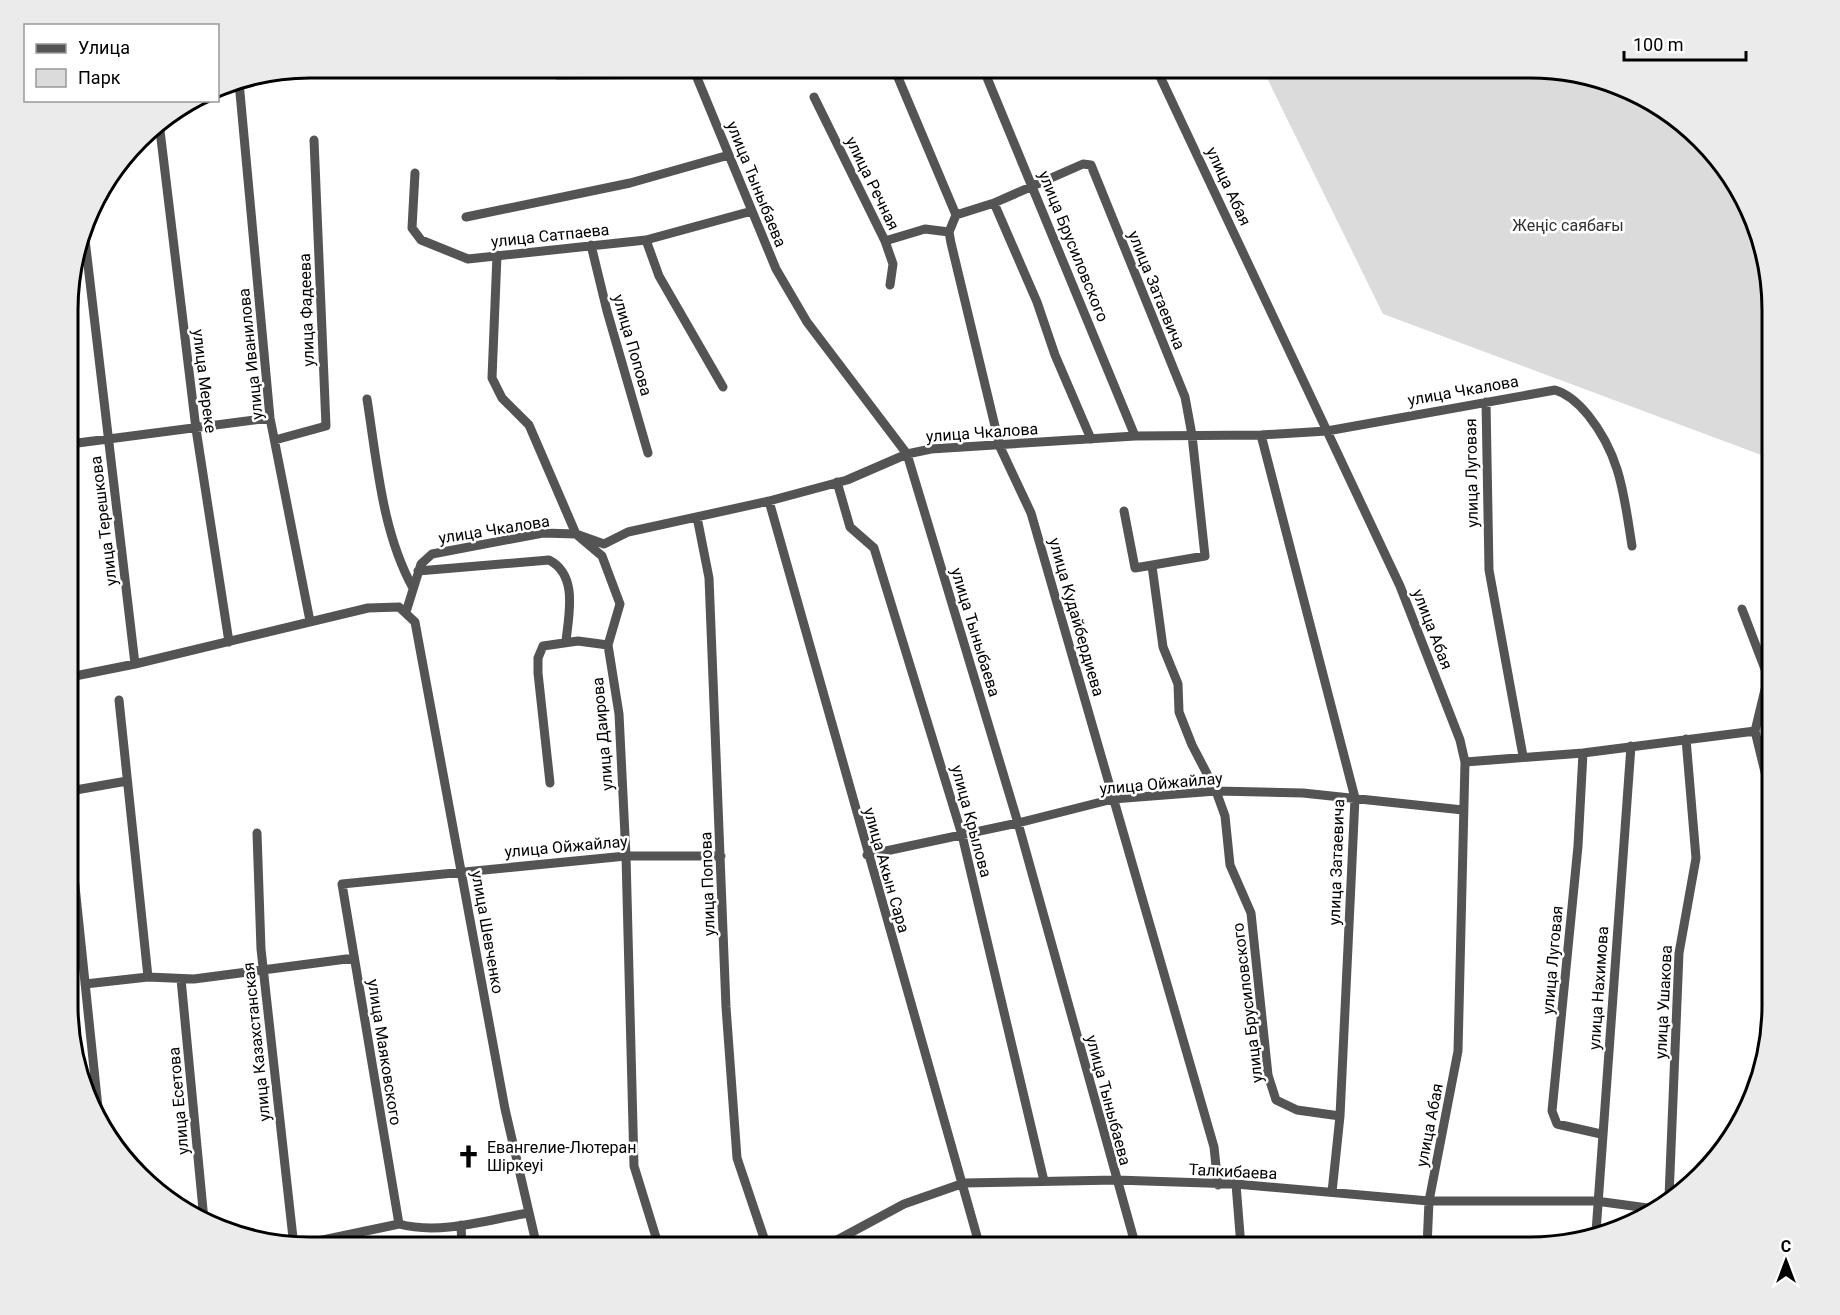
<svg xmlns="http://www.w3.org/2000/svg" width="1840" height="1315" viewBox="0 0 1840 1315" font-family="Roboto,sans-serif">
	<style>
		.green { fill: #dbdbdb }
		.lines { fill: none; stroke-linecap: round; stroke-linejoin: round }
		.minor { stroke: #545454; stroke-width: 9 }
		.labels { text-anchor: middle; stroke-width: 5; stroke-linejoin: round; paint-order: stroke }
		.street-label { font-size: 16px; fill: #000; stroke: #fff }
		.park-label { font-size: 16px; fill: #323232; stroke: #fff }
		.poi-label { font-size: 16px; fill: #000; stroke: #fff; text-anchor: start }
		.rim { fill: none; stroke: #000; stroke-width: 3 }
	</style>
	<rect width="100%" height="100%" fill="#fff"/>
	<path class="green" d="M1262,68H1546L1623,86L1678,118L1747,202L1772,294V459L1383,314Z"/>
	<g class="lines">
		<path class="minor" d="M548,68L557,75L696,74
			M693,68L776,269L807,322L907,454L1018,823L1136,1247
			M894,68L956,215L949,232L951,243L1000,447L1031,513L1214,1147L1218,1185
			M983,68L1135,436
			M1156,68L1400,586L1460,740L1465,762L1458,1051L1429,1201L1427,1247
			M239,82L270,418L310,621
			M814,97L885,241L893,264L890,285
			M159,122L196,429L229,642
			M415,173L412,228L421,240L468,259L646,240L752,211
			M994,203L1037,302L1055,355L1091,439
			M956,215L994,203L1083,164L1091,165L1185,397L1192,435L1205,556L1135,568L1124,511
			M466,217L630,183L729,155
			M84,231L135,664
			M646,240L659,276L723,387
			M885,241L925,229L949,232
			M591,245L607,311L648,453
			M497,255L492,378L502,398L529,425L576,534L602,556L620,604L608,645L619,714L626,856L634,1166L659,1247
			M367,399C377,462 382,532 413,588
			M1486,402L1489,570L1523,756
			M1261,435L1355,798L1340,1116L1332,1192
			M275,440L326,426L314,140
			M70,444L270,418
			M837,482L850,527L874,548L962,835L1044,1181
			M769,501C838,750 911,998 980,1247
			M697,517L709,578L726,1007L737,1158L767,1247
			M1152,566L1163,647L1178,684L1179,712L1192,745L1216,791L1225,816L1230,865L1251,913L1268,1075L1276,1100L1297,1110L1340,1116
			M418,571L549,560C578,575 569,613 566,641
			M1742,609L1768,677L1755,731L1772,801
			M406,612L421,564L432,554L543,533L576,534L604,544L628,532L769,501L847,480L907,454L931,449L1135,436L1261,435L1327,431L1555,390C1569,394 1579,404 1588,415C1621,456 1624,496 1632,546
			M70,677L135,664L368,608L399,607L415,622L505,1109L537,1247
			M119,700L148,977
			M1583,753L1578,846L1552,1111L1557,1124L1601,1134
			M1465,762L1583,753L1755,731
			M550,783L538,673V658L543,646L578,641L608,645
			M70,791L127,781
			M257,833L261,949L294,1247
			M70,838L100,1127
			M867,855L1018,823L1113,799L1216,791L1303,793L1463,810
			M181,979L204,1220
			M85,984L148,977L194,979L354,958
			M1236,1184L1241,1247
			M1669,1197L1679,953L1696,858L1686,739
			M399,1224L342,884L626,856H721
			M461,1225L462,1247
			M1596,1232L1631,746
			M294,1246L399,1224C440,1235 487,1220 528,1213
			M824,1247L904,1204L964,1183L1116,1180L1236,1184L1429,1201H1596L1655,1209"/>
	</g>
	<defs>
		<symbol id="church-bare" viewBox="-9 -9 18 18"><path d="M-1.2-6h2.4v3.5h3.3v2.4h-3.3V6h-2.4V-.1h-3.3v-2.4h3.3Z" fill="#000" stroke="#fff" stroke-width="2.5" paint-order="stroke"/></symbol>
	</defs>
	<g fill-rule="evenodd">
		<use href="#church-bare" x="452" y="1140" width="33" height="33"/>
	</g>
	<g class="labels">
		<g class="street-label">
			<text transform="translate(873 183) rotate(64)" y="6">улица Речная</text>
			<text transform="translate(757 184) rotate(68)" y="6">улица Тыныбаева</text>
			<text transform="translate(1229 186) rotate(65)" y="6">улица Абая</text>
			<text transform="translate(550 235) rotate(-6)" y="6">улица Сатпаева</text>
			<text transform="translate(1074 246) rotate(68)" y="6">улица Брусиловского</text>
			<text transform="translate(1157 290) rotate(68)" y="6">улица Затаевича</text>
			<text transform="translate(306 310) rotate(-92)" y="6">улица Фадеева</text>
			<text transform="translate(633 345) rotate(74)" y="6">улица Попова</text>
			<text transform="translate(250 354) rotate(-96)" y="6">улица Иванилова</text>
			<text transform="translate(205 381) rotate(83)" y="6">улица Мереке</text>
			<text transform="translate(1463 390) rotate(-10)" y="6">улица Чкалова</text>
			<text transform="translate(982 432) rotate(-4)" y="6">улица Чкалова</text>
			<text transform="translate(1471 473) rotate(-91)" y="6">улица Луговая</text>
			<text transform="translate(103 521) rotate(-97)" y="6">улица Терешкова</text>
			<text transform="translate(494 529) rotate(-9)" y="6">улица Чкалова</text>
			<text transform="translate(1077 617) rotate(74)" y="6">улица Кудайбердиева</text>
			<text transform="translate(1433 629) rotate(69)" y="6">улица Абая</text>
			<text transform="translate(976 632) rotate(73)" y="6">улица Тыныбаева</text>
			<text transform="translate(602 734) rotate(-95)" y="6">улица Даирова</text>
			<text transform="translate(1161 783) rotate(-5)" y="6">улица Ойжайлау</text>
			<text transform="translate(972 821) rotate(75)" y="6">улица Крылова</text>
			<text transform="translate(566 846) rotate(-5)" y="6">улица Ойжайлау</text>
			<text transform="translate(1336 862) rotate(-88)" y="6">улица Затаевича</text>
			<text transform="translate(887 870) rotate(74)" y="6">улица Акын Сара</text>
			<text transform="translate(707 884) rotate(-92)" y="6">улица Попова</text>
			<text transform="translate(488 932) rotate(80)" y="6">улица Шевченко</text>
			<text transform="translate(1552 960) rotate(-85)" y="6">улица Луговая</text>
			<text transform="translate(1598 988) rotate(-86)" y="6">улица Нахимова</text>
			<text transform="translate(1663 1002) rotate(-87)" y="6">улица Ушакова</text>
			<text transform="translate(1247 1003) rotate(-97)" y="6">улица Брусиловского</text>
			<text transform="translate(256 1042) rotate(-96)" y="6">улица Казахстанская</text>
			<text transform="translate(385 1052) rotate(81)" y="6">улица Маяковского</text>
			<text transform="translate(1109 1100) rotate(75)" y="6">улица Тыныбаева</text>
			<text transform="translate(178 1101) rotate(-95)" y="6">улица Есетова</text>
			<text transform="translate(1429 1125) rotate(-79)" y="6">улица Абая</text>
			<text transform="translate(1233 1171) rotate(3)" y="6">Талкибаева</text>
		</g>
		<g class="park-label">
			<text x="1568" y="231">Жеңіс саябағы</text>
		</g>
		<g class="poi-label">
			<text x="487" y="1153">Евангелие-Лютеран<tspan x="487" dy="18">Шіркеуі</tspan></text>
		</g>
	</g>
	<path d="M0 0H1840V1315H0ZM310 78H1530A232 232 0 0 1 1762 310V1005A232 232 0 0 1 1530 1237H310A232 232 0 0 1 78 1005V310A232 232 0 0 1 310 78Z" fill="#ebebeb" fill-rule="evenodd"/>
	<path class="rim" d="M310 78H1530A232 232 0 0 1 1762 310V1005A232 232 0 0 1 1530 1237H310A232 232 0 0 1 78 1005V310A232 232 0 0 1 310 78Z"/>
	<rect x="24" y="24" width="195" height="78" fill="#ffffff" stroke="#999999" stroke-width="1.5"/>
	<rect x="36" y="44" width="30" height="9" fill="#545454" stroke="#999999" stroke-width="1.5"/>
	<text x="78" y="54" font-size="18" fill="#000000">Улица</text>
	<rect x="36" y="69" width="30" height="18" fill="#dbdbdb" stroke="#999999" stroke-width="1.5"/>
	<text x="78" y="84" font-size="18" fill="#000000">Парк</text>
	<g transform="translate(1786 1261)" stroke="#ffffff" stroke-width="4.5" paint-order="stroke">
	<path d="M0-4.5L10 22L0 15L-10 22Z" fill="#000000"/>
	<text y="-9" font-size="16" font-weight="bold" text-anchor="middle" fill="#000000">С</text>
	</g>
	<path d="M1624 51v9h122v-9" fill="none" stroke="#000000" stroke-width="3"/>
	<text x="1633" y="51" font-size="18" fill="#000000" stroke="#ffffff" stroke-width="4.5" paint-order="stroke">100 m</text>
</svg>
